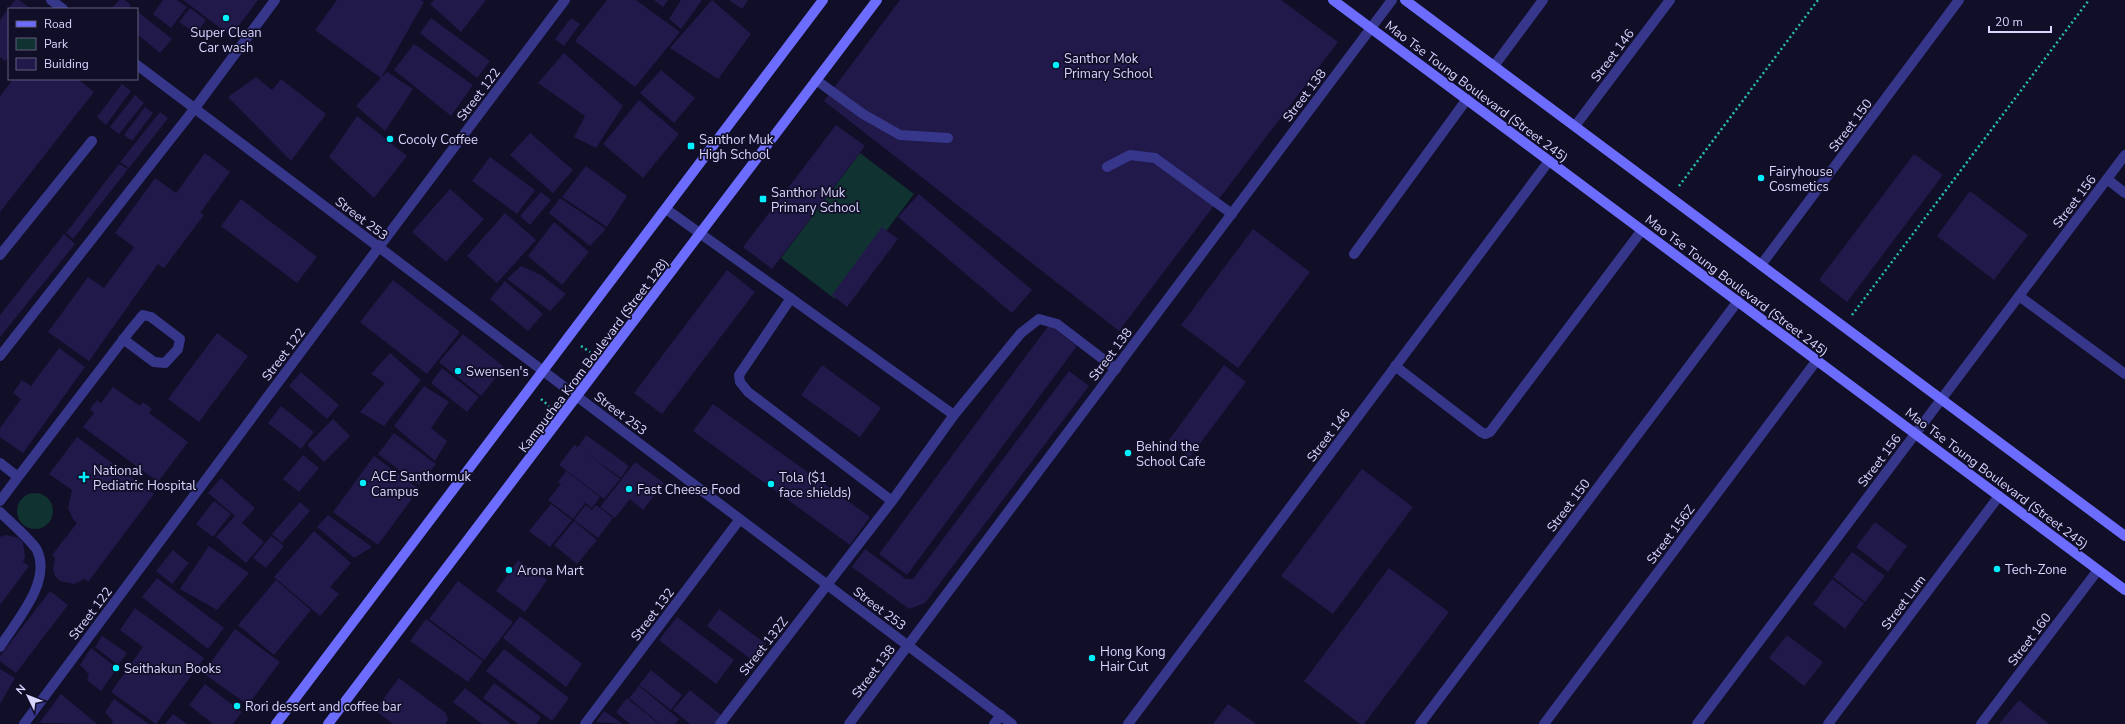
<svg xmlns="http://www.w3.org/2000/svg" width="2125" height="724" viewBox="0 0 2125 724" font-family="'Nunito Sans',sans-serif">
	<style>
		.green { fill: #103230 }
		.building { fill: #21194a }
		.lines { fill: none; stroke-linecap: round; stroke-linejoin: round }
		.path { stroke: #27c1b2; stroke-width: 2.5; stroke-dasharray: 2 3; stroke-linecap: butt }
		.lane { stroke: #36368a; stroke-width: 10 }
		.street { stroke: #36368a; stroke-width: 10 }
		.secondary { stroke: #6c6dff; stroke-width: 10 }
		.poi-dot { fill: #01efff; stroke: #110e28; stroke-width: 1.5 }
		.labels { text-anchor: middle; stroke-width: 3.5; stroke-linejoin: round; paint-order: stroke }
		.poi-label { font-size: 13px; fill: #d8d5ff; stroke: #110e28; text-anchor: start }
		.street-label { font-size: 13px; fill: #d8d5ff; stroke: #110e28 }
	</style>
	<rect width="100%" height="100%" fill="#110e28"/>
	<path class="green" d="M860,153L914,194L835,299L781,258Z
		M17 511a18 18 0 1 1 36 0a18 18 0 1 1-36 0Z"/>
	<path class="building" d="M15,0H19L31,9H9V57L5,61L0,57V20Z
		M119,0H125L131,5L128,9H111Z
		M163,0H177L187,7L171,28L153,14Z
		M183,0H258L231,36Z
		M337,0H421L424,2L381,78L387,72L413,89L385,131L356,106L381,78L315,30Z
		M434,0H486L461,32L430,4Z
		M607,0H636L680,32L635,87L575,41Z
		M654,0H668L663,7Z
		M681,0H702L681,29L669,19Z
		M712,0L751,34L718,79L670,48Z
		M729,0H748L742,9Z
		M900,0H1281L1338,42L1119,331L824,101Z
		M190,8L206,20L196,34L179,22Z
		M137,11L172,39L160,53L137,34Z
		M431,18L490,61L477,78L420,33Z
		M571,18L580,24L564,46L555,39Z
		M414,44L473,85L451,116L394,70Z
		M564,53L623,106L596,148L574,137L585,116L538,83Z
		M661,70L695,98L674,123L640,93Z
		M256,77L272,90L281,79L326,114L291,161L228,97Z
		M13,79H78L94,92L0,212V96Z
		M122,84L131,91L106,125L97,117Z
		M135,95L144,103L119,134L110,127Z
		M639,100L679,134L643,178L603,144Z
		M145,107L153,113L132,141L124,135Z
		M160,112L168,118L129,168L120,162Z
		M357,116L407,156L374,198L329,157Z
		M836,125L865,146L772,269L743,247Z
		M530,133L573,170L553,193L510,155Z
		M205,153L230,172L200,213L204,215L164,268L158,264L89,361L48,332L88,277L104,288L134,247L115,233L155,178L176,193Z
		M1914,154L1943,175L1847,302L1819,280Z
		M490,157L535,190L517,214L472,181Z
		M119,164L128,169L73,239L66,233Z
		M586,166L627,196L607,227L562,197Z
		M450,189L484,219L446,262L412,232Z
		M1970,191L2028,235L1994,280L1937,236Z
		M541,192L551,200L530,225L520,216Z
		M919,194L1032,290L1012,313L898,217Z
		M560,198L606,229L590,246L549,213Z
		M241,199L317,257L297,283L221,226Z
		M505,213L536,240L497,283L467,256Z
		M554,222L589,252L562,285L528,256Z
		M882,227L898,239L847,307L832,295Z
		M1253,229L1310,272L1238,368L1181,325Z
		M64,234L75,244L0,337V315Z
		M521,266L541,275L566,294L550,311L507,279Z
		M727,270L755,292L662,414L634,393Z
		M393,280L460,332L427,374L360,322Z
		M505,281L543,314L528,331L490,299Z
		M1049,325L1077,346L907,575L879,554Z
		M217,333L248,356L199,422L168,399Z
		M463,334L504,367L481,396L439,362Z
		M59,348L85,367L23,453L0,437V428L21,399L13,393L22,380L31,386Z
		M390,353L421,380L384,426L360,412L385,383L371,374Z
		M822,365L881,408L860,437L801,395Z
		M1224,365L1246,382L1190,457L1169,440Z
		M442,368L479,397L467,412L431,383Z
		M1069,371L1089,386L925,603L909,609L852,567L865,549L906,579H913Z
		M301,372L339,405L327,419L289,386Z
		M424,386L449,402L431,428L447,441L435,461L394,426Z
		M113,387L140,406L143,402L152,409L149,413L188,442L158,482L83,427L94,413L90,409L97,400L101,403Z
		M713,404L870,517L850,545L693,431Z
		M281,406L314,432L301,449L268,423Z
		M333,419L350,436L324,462L307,445Z
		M394,433L436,464L419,485L378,454Z
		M586,435L629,466L621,478L586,453L620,479L604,499L559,465L574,445L578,447Z
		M77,437L154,494L88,582L85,579L74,584L60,581L55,576L53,569L55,558L52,555L77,523L73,519L68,508L72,490L49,474Z
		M303,455L319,468L299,492L283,479Z
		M374,456L419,489L378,545L333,512Z
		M635,462L664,483L643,510L630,499L615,518L600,507Z
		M1362,469L1413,507L1333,614L1281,576Z
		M566,471L600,497L592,508L581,499L585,503L573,519L548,500L561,484L558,482Z
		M221,478L255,508L242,523L264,542L246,563L216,537L235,516L208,493Z
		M214,501L231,514L213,537L196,524Z
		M300,502L310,511L282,543L272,534Z
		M551,504L572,520L550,547L529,531Z
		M586,505L592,510L596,505L613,518L598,538L574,520Z
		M328,515L372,547L354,558L317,527Z
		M574,521L597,540L577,564L554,545Z
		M1875,522L1907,546L1888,572L1856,547Z
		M314,531L351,563L330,587L339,594L320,616L274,577Z
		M6,535L19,538L23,543L25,556L23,562L29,566L0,605V537Z
		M271,536L284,546L266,568L253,558Z
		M209,546L249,573L217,610L180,589Z
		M173,550L189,563L172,584L156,571Z
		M1852,552L1885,576L1865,602L1833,577Z
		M518,560L547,580L525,612L496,591Z
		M1389,568L1449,612L1364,724H1360L1304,681Z
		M157,578L224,628L208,649L142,597Z
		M1832,579L1864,603L1845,629L1813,604Z
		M276,580L311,610L274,655L238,625Z
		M458,581L513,622L484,660L429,619Z
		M50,591L68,605L16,673L0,661V656Z
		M135,608L204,658L156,724L111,692L143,647L120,630Z
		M719,609L766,644L753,661L707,626Z
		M520,616L582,664L566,687L503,638Z
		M677,617L734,660L716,684L659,640Z
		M426,619L483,661L468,682L410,641Z
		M235,629L280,662L248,705L203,673Z
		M1787,635L1823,662L1804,686L1769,658Z
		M102,636L127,653L118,665L95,647Z
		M91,648L117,668L101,691L87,680L89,674L80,665Z
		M504,649L569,698L552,721L486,671Z
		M0,669L15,678L0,704Z
		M651,670L682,695L671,710L639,685Z
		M399,678L446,713L448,720L445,724H393L375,710Z
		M494,683L541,717L536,724H518L483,698Z
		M205,684L242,712L233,724H213L189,705Z
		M639,686L679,719L675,724H660L629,698Z
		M465,688L511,724H482L453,702Z
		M690,690L722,716L715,724H690L673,710Z
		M61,694L97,724L39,723Z
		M627,698L659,724H630L616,712Z
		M114,699L149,724H111L113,721L105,712Z
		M2019,700L2049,724H1999Z
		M1228,704L1256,724H1213Z
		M604,711L623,724L596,722Z
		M173,714L187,724H165Z"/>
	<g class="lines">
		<path class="path" d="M1679,186L1818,0
			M1852,315L2089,0
			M581,346L590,352
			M541,399L549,406"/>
		<path class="lane" d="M816,80L863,114L900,135L948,138
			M1107,167L1130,155L1155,158L1232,214
			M666,209L954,415
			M1354,254L1467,99
			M0,255L92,141
			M2019,296L2125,374
			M791,298L739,375L740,382L748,392L892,501
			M0,356L195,108
			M1395,366L1481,432L1485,434L1490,432L1642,230
			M0,463L18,477L0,501
			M18,477L129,332L143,315L151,317L180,339L178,349L165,363L154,362L123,339
			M0,512C8,520 32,541 37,550C52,582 16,621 0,647
			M827,585L892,501L954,415L1021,333L1039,319L1057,324L1116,369
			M994,724L1001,715
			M1544,724L1817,360"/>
		<path class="street" d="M51,0L63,9
			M137,65L1012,724
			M1494,66L1543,0
			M195,108L275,0
			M1575,126L1670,0
			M2107,179L2125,193
			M1761,265L1959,0
			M24,724L379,247L565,0
			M585,724L740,519
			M720,724L827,585
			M849,724L1392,0
			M1128,724L1549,161
			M1420,724L1738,301
			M1697,724L2125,155
			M1828,724L1999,496
			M1981,724L2098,570"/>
		<path class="secondary" d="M1333,0L2125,590
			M1405,0L2125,536
			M276,724L823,0
			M328,724L877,0"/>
	</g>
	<g class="poi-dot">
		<circle cx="226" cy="18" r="4"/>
		<circle cx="1056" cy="65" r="4"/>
		<circle cx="390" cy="139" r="4"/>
		<rect x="687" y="142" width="8" height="8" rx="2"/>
		<circle cx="1761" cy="178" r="4"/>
		<rect x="759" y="195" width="8" height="8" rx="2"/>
		<circle cx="458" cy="371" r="4"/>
		<circle cx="1128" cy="453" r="4"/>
		<path d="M82 471h4v4h4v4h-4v4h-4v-4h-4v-4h4z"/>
		<circle cx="363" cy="483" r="4"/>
		<circle cx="771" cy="484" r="4"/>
		<circle cx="629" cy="489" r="4"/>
		<circle cx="1997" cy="569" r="4"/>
		<circle cx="509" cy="570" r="4"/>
		<circle cx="1092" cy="658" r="4"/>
		<circle cx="116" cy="668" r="4"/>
		<circle cx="237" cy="706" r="4"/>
	</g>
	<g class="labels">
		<g class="poi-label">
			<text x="226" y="37" text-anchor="middle">Super Clean<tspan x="226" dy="15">Car wash</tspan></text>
			<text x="1064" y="63">Santhor Mok<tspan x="1064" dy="15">Primary School</tspan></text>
			<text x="398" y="144">Cocoly Coffee</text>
			<text x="699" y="144">Santhor Muk<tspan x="699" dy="15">High School</tspan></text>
			<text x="1769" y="176">Fairyhouse<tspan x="1769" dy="15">Cosmetics</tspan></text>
			<text x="771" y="197">Santhor Muk<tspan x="771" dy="15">Primary School</tspan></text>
			<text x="466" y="376">Swensen's</text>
			<text x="1136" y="451">Behind the<tspan x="1136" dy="15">School Cafe</tspan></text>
			<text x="93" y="475">National<tspan x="93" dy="15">Pediatric Hospital</tspan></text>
			<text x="371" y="481">ACE Santhormuk<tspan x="371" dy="15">Campus</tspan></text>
			<text x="779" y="482">Tola ($1<tspan x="779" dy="15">face shields)</tspan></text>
			<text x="637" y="494">Fast Cheese Food</text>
			<text x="2005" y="574">Tech-Zone</text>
			<text x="517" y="575">Arona Mart</text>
			<text x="1100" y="656">Hong Kong<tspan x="1100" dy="15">Hair Cut</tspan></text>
			<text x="124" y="673">Seithakun Books</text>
			<text x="245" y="711">Rori dessert and coffee bar</text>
		</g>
		<g class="street-label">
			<text transform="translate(1612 55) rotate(-53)" y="5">Street 146</text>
			<text transform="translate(1477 91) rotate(37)" y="5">Mao Tse Toung Boulevard (Street 245)</text>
			<text transform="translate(478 94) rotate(-53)" y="5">Street 122</text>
			<text transform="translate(1304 95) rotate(-53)" y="5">Street 138</text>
			<text transform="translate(1850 125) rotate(-53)" y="5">Street 150</text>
			<text transform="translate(2074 201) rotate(-53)" y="5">Street 156</text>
			<text transform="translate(362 218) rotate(37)" y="5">Street 253</text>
			<text transform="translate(1737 285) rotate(37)" y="5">Mao Tse Toung Boulevard (Street 245)</text>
			<text transform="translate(283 354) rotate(-53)" y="5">Street 122</text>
			<text transform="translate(1110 354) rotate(-53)" y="5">Street 138</text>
			<text transform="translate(593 355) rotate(-53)" y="5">Kampuchea Krom Boulevard (Street 128)</text>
			<text transform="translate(621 413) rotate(37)" y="5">Street 253</text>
			<text transform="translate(1328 435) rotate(-53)" y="5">Street 146</text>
			<text transform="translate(1879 460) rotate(-53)" y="5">Street 156</text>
			<text transform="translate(1997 478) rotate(37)" y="5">Mao Tse Toung Boulevard (Street 245)</text>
			<text transform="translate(1568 505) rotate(-53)" y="5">Street 150</text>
			<text transform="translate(1670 534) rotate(-53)" y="5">Street 156Z</text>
			<text transform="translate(1903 602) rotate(-53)" y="5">Street Lum</text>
			<text transform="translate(880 608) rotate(37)" y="5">Street 253</text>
			<text transform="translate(90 613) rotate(-53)" y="5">Street 122</text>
			<text transform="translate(652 614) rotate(-53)" y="5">Street 132</text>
			<text transform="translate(2029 639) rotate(-53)" y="5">Street 160</text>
			<text transform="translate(763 646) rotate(-52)" y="5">Street 132Z</text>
			<text transform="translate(873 671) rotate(-53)" y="5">Street 138</text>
		</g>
	</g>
	<rect x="8" y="8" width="130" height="72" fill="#110e28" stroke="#615e7e"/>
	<rect x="16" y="21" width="20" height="6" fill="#6c6dff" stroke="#615e7e"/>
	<text x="44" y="28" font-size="12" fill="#d8d5ff">Road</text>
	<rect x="16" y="38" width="20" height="12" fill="#103230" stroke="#615e7e"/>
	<text x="44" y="48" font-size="12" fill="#d8d5ff">Park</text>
	<rect x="16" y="58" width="20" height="12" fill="#21194a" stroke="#615e7e"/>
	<text x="44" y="68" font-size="12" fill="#d8d5ff">Building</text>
	<g transform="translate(28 696) rotate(313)" stroke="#110e28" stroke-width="3" paint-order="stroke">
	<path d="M0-3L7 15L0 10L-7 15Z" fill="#d8d5ff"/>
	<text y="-6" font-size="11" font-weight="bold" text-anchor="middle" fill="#d8d5ff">N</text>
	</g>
	<path d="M1989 26v6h62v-6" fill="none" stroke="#d8d5ff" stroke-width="2"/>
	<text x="1995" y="26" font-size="12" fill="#d8d5ff" stroke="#110e28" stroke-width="3" paint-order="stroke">20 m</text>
</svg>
